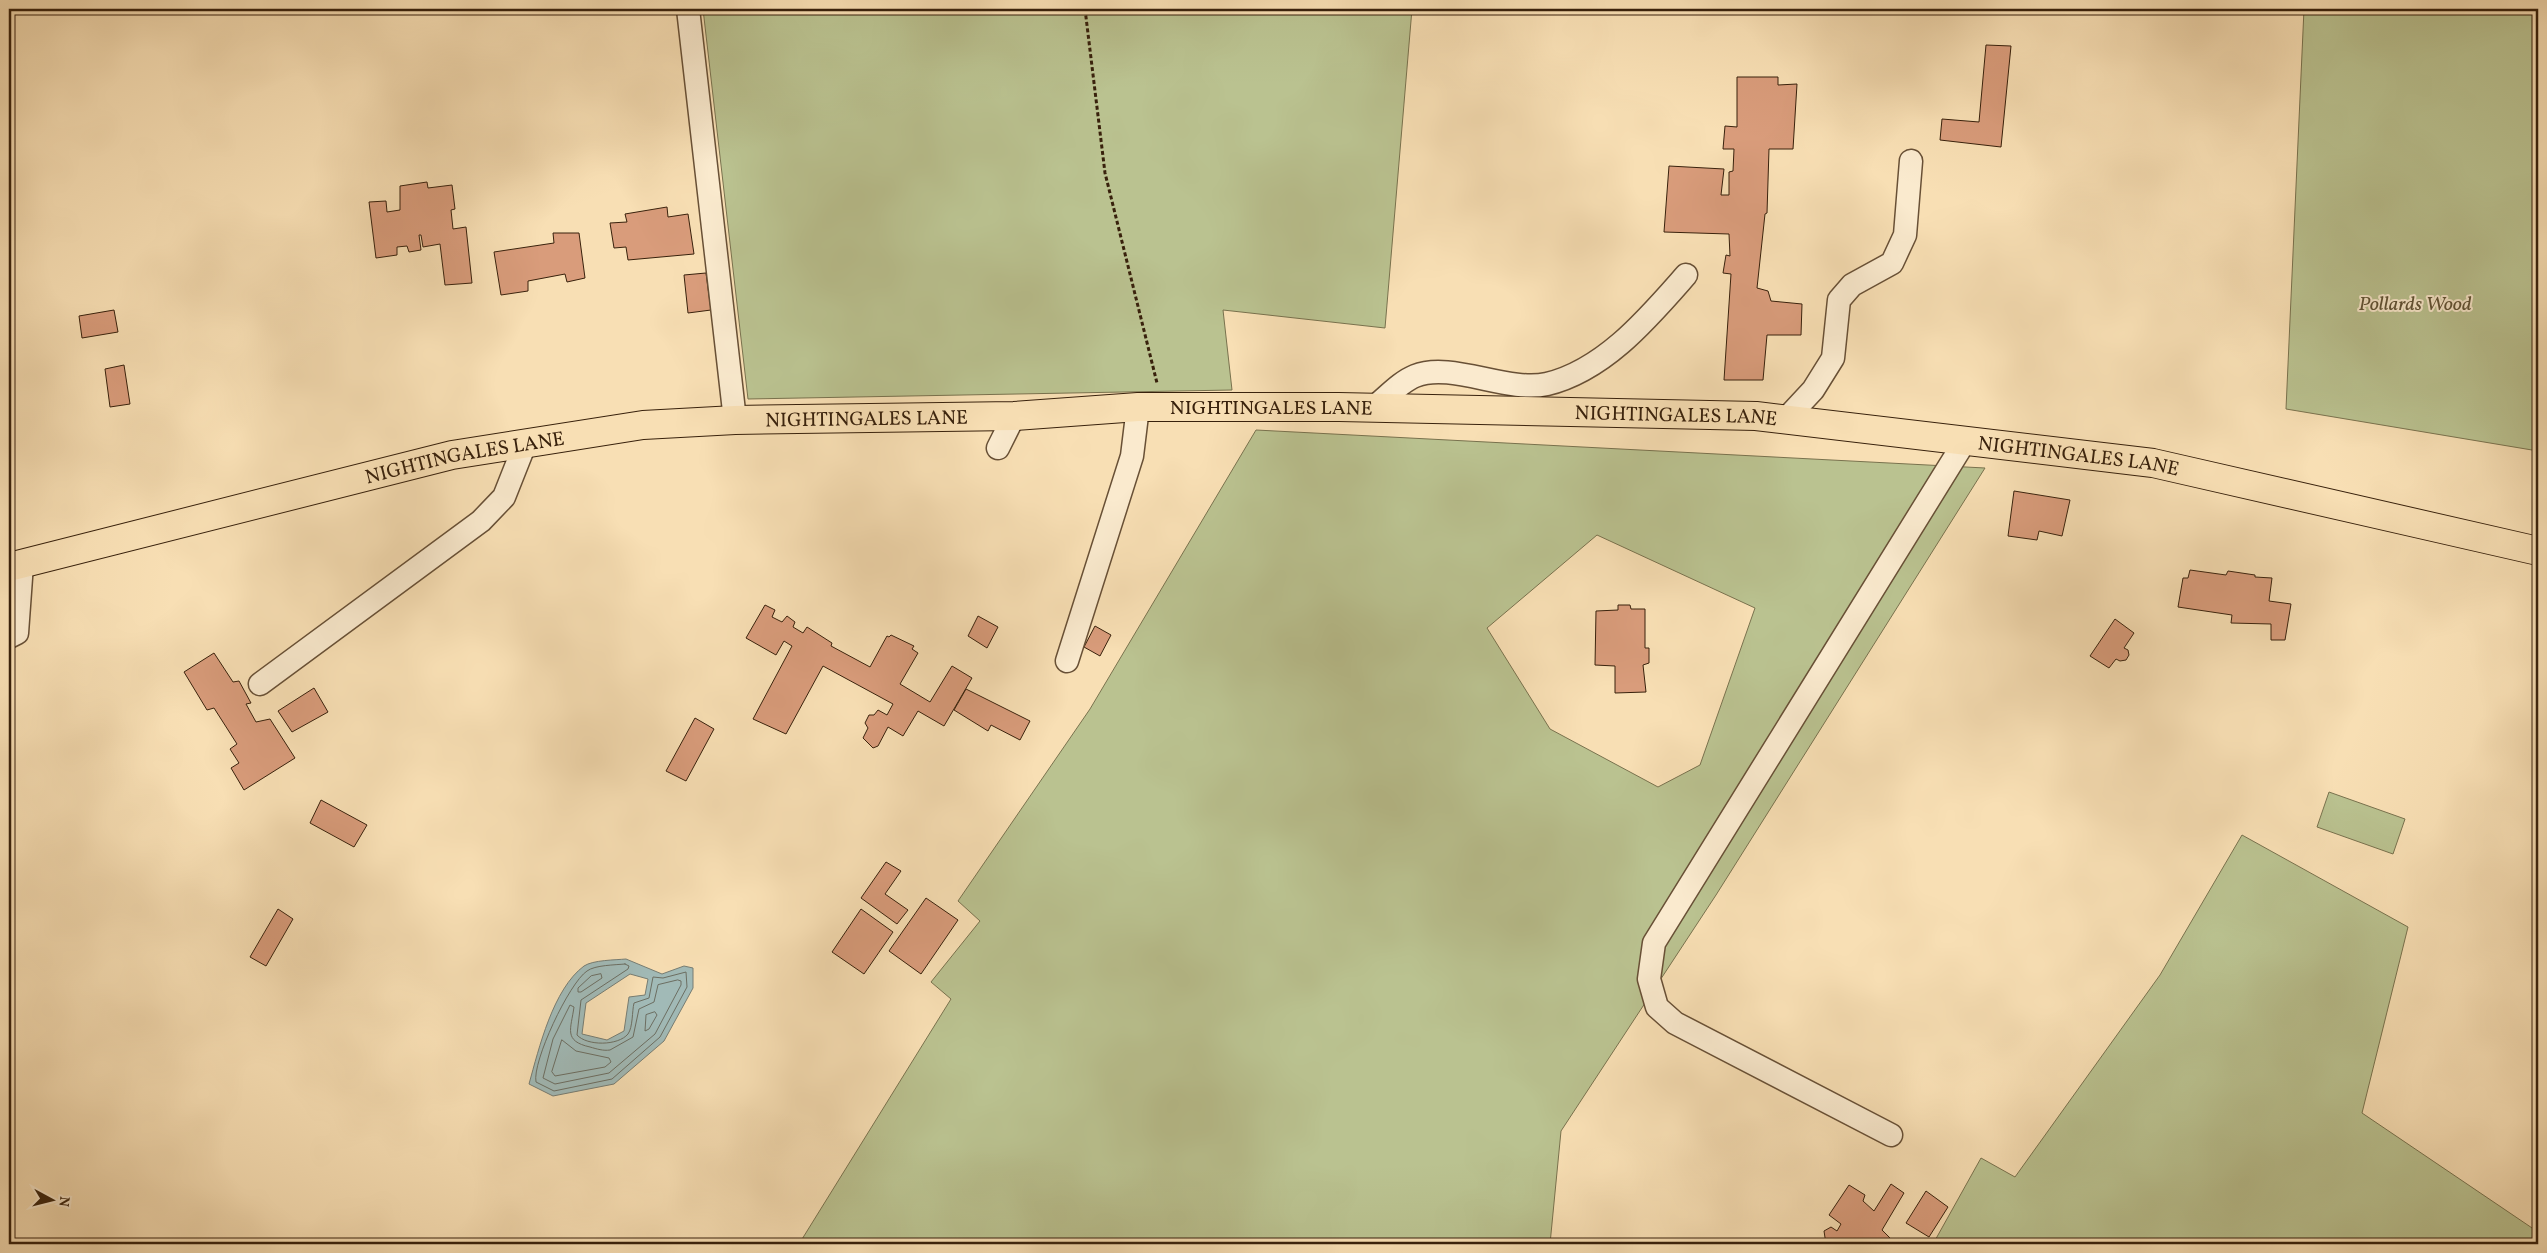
<svg xmlns="http://www.w3.org/2000/svg" width="2547" height="1253" viewBox="0 0 2547 1253" font-family="Vollkorn,serif">
	<style>
		.green { fill: #bac290; stroke: #79724e; fill-rule: evenodd }
		.water { fill: #a1bab7; stroke: #777d73; fill-rule: evenodd }
		.lines { fill: none; stroke-linecap: round; stroke-linejoin: round }
		.shore { stroke: #6c6e62; stroke-width: 1 }
		.building { fill: #d99c7b; stroke: #38210c }
		.minor-casing { stroke: #685036; stroke-width: 25 }
		.major-casing { stroke: #38210c; stroke-width: 30 }
		.path { stroke: #38210c; stroke-width: 3; stroke-dasharray: 4 2.5; stroke-linecap: butt }
		.minor { stroke: #faeace; stroke-width: 22 }
		.major { stroke: #f8dfb4; stroke-width: 28 }
		.labels { text-anchor: middle; stroke-width: 4; stroke-linejoin: round; paint-order: stroke }
		.park-label { font-size: 20px; font-style: italic; fill: #5f5134; stroke: #faeace }
		.street-label { font-size: 20px; fill: #38210c; stroke: #faeace }
	</style>
	<rect width="100%" height="100%" fill="#f8dfb4"/>
	<filter id="stains"><feTurbulence type="fractalNoise" baseFrequency=".004" numOctaves="4"/><feColorMatrix values="0 0 0 0 .2 0 0 0 0 .09 0 0 0 0 .02 0 0 0 .5 -.17"/></filter>
	<radialGradient id="worn" r=".72"><stop offset=".6" stop-color="#630" stop-opacity="0"/><stop offset="1" stop-color="#630" stop-opacity=".3"/></radialGradient>
	<path class="green" d="M703,9H1412L1385,328L1223,310L1232,390L748,399Z
		M2304,9H2538V451L2286,409Z
		M1256,430L1985,468L1716,895L1561,1131L1550,1244H799L951,999L931,982L980,921L958,901L1090,709ZM1597,535L1755,608L1700,765L1658,787L1550,729L1487,628Z
		M2329,792L2405,819L2393,854L2317,827Z
		M2242,835L2408,927L2362,1113L2538,1232V1244H1933L1981,1158L2015,1177L2160,975Z"/>
	<path class="water" d="M626,959L662,974L684,966L693,968V988L664,1041L614,1084L553,1096L529,1084C539,1048 553,989 584,966C593,960 615,960 626,959ZM630,974L648,979L645,995L629,997L624,1031L607,1040L582,1034L586,1003Z"/>
	<g class="lines">
		<path class="shore" d="M625,964L629,966L628,969L581,1000L577,1035C587,1046 618,1046 628,1034C633,1027 632,1011 634,1003L649,998L653,977L663,978L686,972L687,987L660,1037L612,1079L554,1091L536,1082C532,1062 569,983 587,971C595,965 615,965 625,964Z
			M601,974L602,978L581,992H578V988L591,976Z
			M678,980L681,981V985L655,1034L609,1073L555,1084L543,1078L553,1039L570,1005L574,1007C571,1029 563,1041 590,1047C597,1049 603,1051 610,1050L633,1037L639,1009L654,1002L658,985Z
			M655,1012L657,1015L649,1029L645,1031L646,1015Z
			M562,1040L576,1051L609,1058L611,1062L605,1067L555,1076L552,1072Z"/>
	</g>
	<path class="building" d="M1986,45L2011,46L2001,147L1940,140L1942,119L1979,122Z
		M1737,77H1778V85L1797,84L1793,149H1769L1767,213L1765,214L1757,288L1768,291L1771,301L1802,304L1801,335H1767L1763,380H1724L1731,274L1723,273L1726,255L1730,256L1729,234L1664,232L1669,166L1724,169L1721,195H1729V172L1733,171L1734,149H1723L1725,126L1737,127Z
		M427,182L428,188L452,185L455,209L451,210L453,229L466,227L472,283L445,285L440,244L423,247L421,235H419L421,250L409,252L407,246L397,247V255L376,258L369,202L386,201L387,212L400,210V186Z
		M667,207L668,217L688,214L694,254L628,260L626,247L614,248L610,223L627,222L625,214Z
		M553,233H579L585,278L567,282L565,274L528,281V291L501,295L494,252L554,243Z
		M706,273L711,310L688,313L684,275Z
		M114,310L118,332L82,338L79,316Z
		M124,365L130,404L110,407L105,369Z
		M2014,491L2070,500L2062,536L2039,531L2037,540L2008,536Z
		M2190,570L2226,575L2228,571L2255,575V577L2272,578L2269,601L2291,604L2285,640H2271V624L2231,623L2232,615L2178,607L2183,578H2188Z
		M765,605L775,610L772,617L782,622L787,616L795,622L793,627L803,633L807,627L832,643L831,646L870,667L887,636L889,637L891,635L914,646L912,649L918,653L900,684L930,702L952,666L972,678L944,726L918,711L903,736L888,727L878,746L873,748L863,738L868,728L865,723L869,715H874L878,710L887,715L893,704L823,666L786,734L753,719L792,646L784,641L776,655L746,638Z
		M1618,605H1630L1631,609H1645V648H1649V663L1643,665L1646,692L1615,693V666L1595,665L1596,611L1618,610Z
		M978,616L998,627L987,648L968,636Z
		M2115,619L2134,633L2124,648L2128,650L2129,655L2126,660L2120,661L2116,659L2109,668L2090,656Z
		M1095,626L1111,635L1100,656L1084,647Z
		M214,653L233,682L239,681L251,703L246,704L256,722L270,719L295,758L244,790L231,768L239,763L230,749L237,744L214,708L207,710L184,672Z
		M314,688L328,712L292,732L278,711Z
		M966,689L1030,721L1020,740L991,725L988,731L954,710Z
		M695,718L714,729L686,781L666,771Z
		M321,800L367,825L354,847L310,823Z
		M886,862L901,871L885,894L908,910L897,924L861,898Z
		M926,898L958,920L921,974L889,951Z
		M278,909L293,919L266,966L250,957Z
		M861,909L893,932L864,974L832,952Z
		M1891,1184L1904,1193L1882,1230L1891,1239L1888,1244H1826L1824,1231L1831,1227L1837,1231L1841,1224L1829,1215L1849,1185L1865,1195L1863,1201L1874,1211Z
		M1926,1191L1948,1207L1929,1237L1906,1223Z"/>
	<g class="lines">
		<defs>
			<path id="minor" d="M688,9L735,420
				M1373,408C1386,398 1400,382 1415,376C1451,361 1507,393 1547,384C1605,370 1649,317 1686,275
				M1785,420L1813,390L1833,358L1839,300L1852,285L1892,263L1905,235L1911,161
				M998,448L1014,416
				M9,637L17,633L22,564
				M1067,661L1132,456L1138,407
				M260,684L481,521L504,497L525,444
				M1891,1135L1675,1023L1657,1007L1649,979L1654,943L1965,441"/>
			<g id="major">
				<path id="s1" d="M9,567L452,455L643,425L735,420L1014,416L1138,407H1339L1756,416L2153,463L2538,551"/>
			</g>
		</defs>
		<use href="#minor" class="minor-casing"/>
		<use href="#major" class="major-casing"/>
		<path class="path" d="M1085,9L1105,173L1157,383"/>
		<use href="#minor" class="minor"/>
		<use href="#major" class="major"/>
	</g>
	<g class="labels">
		<g class="park-label">
			<text x="2415" y="310">Pollards Wood</text>
		</g>
		<g class="street-label">
			<text dy="7" stroke="none"><textPath href="#s1" startOffset="1279">NIGHTINGALES LANE</textPath></text>
			<text dy="7" stroke="none"><textPath href="#s1" startOffset="1684">NIGHTINGALES LANE</textPath></text>
			<text dy="7" stroke="none"><textPath href="#s1" startOffset="874">NIGHTINGALES LANE</textPath></text>
			<text dy="7" stroke="none"><textPath href="#s1" startOffset="2089">NIGHTINGALES LANE</textPath></text>
			<text dy="7" stroke="none"><textPath href="#s1" startOffset="469">NIGHTINGALES LANE</textPath></text>
		</g>
	</g>
	<rect width="2547" height="1253" fill="none" stroke="#f8dfb4" stroke-width="30"/>
	<rect x="10" y="10" width="2527" height="1233" fill="none" stroke="#38210c" stroke-width="2.5"/>
	<rect x="15" y="15" width="2517" height="1223" fill="none" stroke="#38210c"/>
	<g transform="translate(52 1200) rotate(97)" stroke="#faeace" stroke-width="4" paint-order="stroke">
	<path d="M0-4L9 19L0 12L-9 19Z" fill="#38210c"/>
	<text y="-8" font-size="14" font-weight="bold" text-anchor="middle" fill="#38210c">N</text>
	</g>
	<rect width="100%" height="100%" filter="url(#stains)"/>
	<rect width="100%" height="100%" fill="url(#worn)"/>
</svg>
